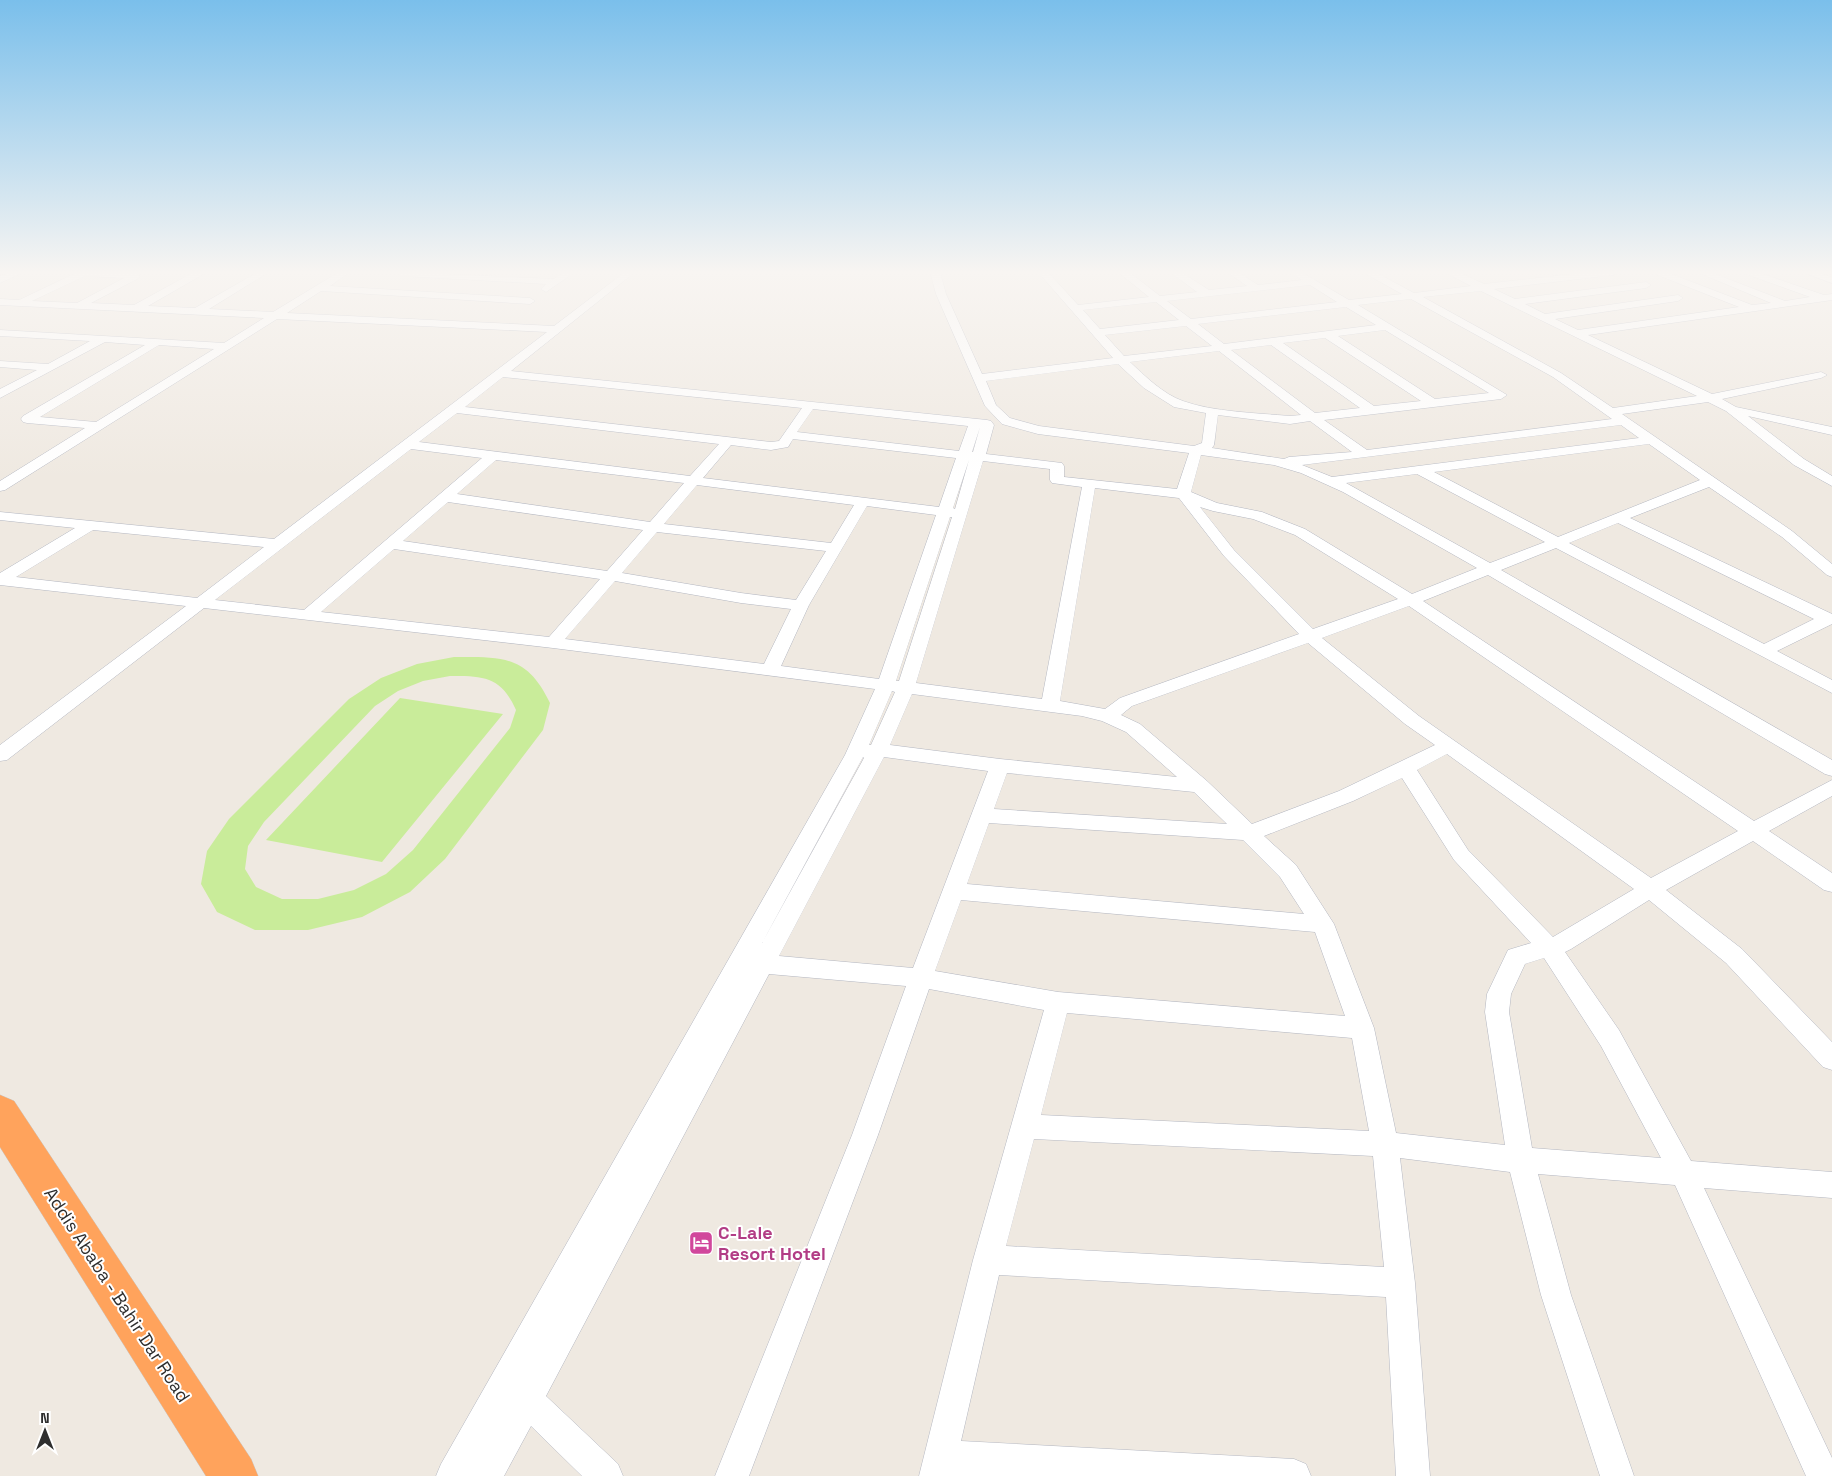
<svg xmlns="http://www.w3.org/2000/svg" width="1832" height="1476" viewBox="0 0 1832 1476" font-family="'Space Grotesk',sans-serif">
	<style>
		.pitch { fill: #c9ec9a; fill-rule: evenodd }
		.lines { fill: none; stroke-linecap: round; stroke-linejoin: round }
		.minor-casing { stroke: #b4b7c1; stroke-width: 1 }
		.highway-casing { stroke: #c9c9c9; stroke-width: 1 }
		.minor { fill: #fff; fill-rule: evenodd }
		.highway { fill: #ffa35c; fill-rule: evenodd }
		.labels { text-anchor: middle; stroke-width: 4; stroke-linejoin: round; paint-order: stroke }
		.near-hotel-label { font-size: 18px; font-weight: bold; fill: #b23c85; stroke: #fff; text-anchor: start }
		.near-street-label { font-size: 18px; fill: #2e2e2e; stroke: #fff }
	</style>
	<rect width="100%" height="100%" fill="#efe9e1"/>
	<path class="pitch" d="M454,657C503,657 527,655 550,703L543,730L445,859L410,892L362,917L308,930H255L217,912L201,884L207,851L229,819L349,699L381,678L417,664ZM450,676C483,676 501,676 516,710L510,728L413,850L386,874L354,890L318,899H282L256,887L245,869L248,846L264,822L375,706L398,691L423,681Z
		M400,698L503,714L382,862L266,840Z"/>
	<g class="lines">
		<defs>
			<path id="minor" d="M12,272H24L0,283V276Z
				M78,272L139,274V278L91,303L134,305L194,272H203L202,275L148,306L195,308L258,272H269L209,309L273,312L339,272H350L330,286L530,298L535,301L530,304L321,291L287,313L554,326L625,272H635L511,371L987,420L991,421L994,425L986,454L1062,463L1064,466V477L1177,489L1189,453L1038,434L1002,424L985,406L936,294L930,272H940L946,294L982,374L1113,358L1038,272H1048L1078,305L1149,297L1118,272H1129L1160,296L1197,292L1170,272H1181L1209,290L1247,286L1227,272H1238L1258,285L1302,280L1290,272H1301L1349,300L1402,294L1366,274L1364,272H1375L1414,293L1471,286L1448,274L1446,272H1458L1484,284L1592,272H1618L1613,275L1494,289L1515,299L1646,282L1651,285L1646,288L1525,304L1545,314L1678,295L1683,298L1678,301L1555,319L1578,330L1739,307L1655,274L1653,272H1666L1752,305L1771,303L1697,272H1710L1785,301L1810,297L1746,274L1744,272H1757L1824,295L1832,294V300L1588,335L1712,394L1821,372L1827,375L1821,378L1722,399L1736,407L1832,427V435L1748,416L1804,459L1832,476V486L1794,465L1726,411L1708,402L1622,414L1792,531L1832,564V577L1827,575L1782,537L1709,487L1630,518L1832,614V624L1777,651L1832,680V693L1556,548L1501,570L1832,760V776L1825,774L1488,575L1423,601L1754,821L1832,780V796L1769,831L1832,873V892L1824,890L1753,841L1666,890L1742,949L1832,1042V1070L1823,1067L1726,963L1649,900L1571,949L1565,952L1619,1030L1691,1161L1832,1172V1198L1704,1188L1832,1458V1476H1806L1675,1185L1538,1174L1571,1295L1634,1476H1600L1541,1295L1510,1172L1400,1158L1415,1283L1430,1476H1396L1386,1297L999,1275L961,1441L1294,1459L1306,1464L1311,1476H919L973,1260L1044,1010L929,989L878,1135L749,1476H715L852,1135L906,986L769,974L546,1396L618,1464L623,1476H582L531,1426L504,1476H436L441,1464L845,755L875,689L553,648L204,608L7,760L0,761V745L186,606L0,585V573L75,528L0,520V512L274,539L547,332L277,319L5,490L0,491V481L85,428L27,423L23,422L21,419L23,416L145,345L105,342L0,398V389L37,370L0,367V361L48,364L90,341L0,336V330L224,343L264,318L0,305V299L19,300ZM85,276L124,278L77,303L32,301ZM1310,285L1337,302L1191,319L1167,301ZM1481,291L1697,396L1613,408L1561,373L1423,297ZM1411,299L1553,377L1612,419L1367,450L1324,420L1501,399L1507,395L1358,305ZM1156,302L1179,320L1100,329L1083,310ZM1346,307L1376,325L1224,344L1198,324ZM1186,326L1212,346L1124,356L1105,335ZM1385,330L1489,393L1435,399L1338,336ZM1325,338L1421,401L1374,406L1283,343ZM159,345L214,349L96,422L40,417ZM1271,345L1360,408L1315,413L1231,350ZM1219,351L1301,415L1290,416C1258,413 1213,412 1183,401C1163,394 1145,376 1130,362ZM1118,364L1144,388L1174,407L1206,413L1202,443L1194,446L1039,426L1010,418L996,405L986,381ZM503,377L802,408L779,441L771,442L465,407ZM813,409L968,426L959,451L797,432ZM457,413L719,444L690,476L419,442ZM1218,415L1290,424L1310,421L1352,452L1289,457L1284,459L1212,448L1214,445ZM1621,425L1639,438L1332,477L1302,465ZM980,427L973,452H972ZM793,439L956,458L939,507L703,478L731,445L771,450L788,447ZM1649,444L1700,480L1558,537L1434,472ZM411,449L482,458L304,610L215,600ZM1201,455L1274,465L1301,473L1343,492L1477,568L1412,594L1305,529L1262,512L1217,503L1191,492ZM496,460L684,483L650,522L457,494ZM969,460L955,509L953,508ZM983,461L1050,469V480L1052,483L1082,487L1042,699L916,683ZM1417,474L1545,542L1490,563L1346,483ZM697,485L854,505L831,543L664,524ZM1095,488L1179,498L1224,556L1299,634L1120,698L1105,709L1060,701ZM448,502L643,530L607,571L403,541ZM867,506L936,515L879,679L781,666L809,605ZM1200,507L1213,511L1253,519L1295,535L1398,599L1313,629L1234,550ZM950,517H952L899,681H896ZM1618,523L1814,619L1764,644L1569,543ZM93,530L264,547L197,598L16,577ZM657,532L826,551L796,600L741,593L622,573ZM394,549L600,579L549,637L321,612ZM615,581L741,603L791,609L764,664L565,639ZM1409,606L1738,831L1651,878L1419,716L1322,638ZM1308,643L1405,724L1435,745L1339,791L1252,824L1207,781L1140,724L1121,715L1132,706ZM892,691L895,692L871,745H869ZM912,694L1082,716L1102,721L1126,732L1177,777L1000,759L890,745ZM1447,754L1634,889L1553,937L1468,850L1417,770ZM863,757L864,758L762,943ZM884,757L988,771L913,968L779,956ZM1007,773L1194,792L1227,824L994,809ZM1402,778L1454,860L1531,943L1508,950L1487,994L1485,1012L1505,1145L1396,1133L1374,1028L1334,924L1296,865L1264,836L1353,801ZM989,823L1243,840L1280,877L1304,914L967,884ZM961,900L1315,932L1345,1016L1058,992L935,971ZM1544,958L1601,1046L1661,1158L1532,1148L1509,1012L1511,994L1525,964ZM1067,1013L1352,1038L1369,1131L1041,1115ZM1034,1139L1373,1156L1384,1267L1006,1246Z
				M399,272L554,279L564,272H575L546,292L541,289L546,284L403,276L400,275Z
				M1802,272H1815L1832,277V283Z"/>
			<path id="highway" d="M0,1095L14,1101L251,1459L258,1476H206L0,1147Z"/>
		</defs>
		<use href="#minor" class="minor-casing"/>
		<use href="#highway" class="highway-casing"/>
		<use href="#minor" class="minor"/>
		<use href="#highway" class="highway"/>
	</g>
	<linearGradient id="sky" x2="0" y2="1"><stop stop-color="#7abfeb"/><stop offset="0.57" stop-color="#f8f5f2"/><stop offset="1" stop-color="#f8f5f2" stop-opacity="0"/></linearGradient>
	<rect width="1832" height="478" fill="url(#sky)"/>
	<defs>
		<symbol id="hotel-square" viewBox="-11 -11 22 22"><rect x="-9" y="-9" width="18" height="18" rx="4" fill="#d1479c" stroke="#fff"/><path d="M-6-4.5h1.5V1H6V5H4.5V3h-9V5H-6ZM-4 0a1.8 1.8 0 1 1 3.6 0ZM.5 0V-2.5h3Q6-2.5 6 0Z" fill="#fff"/></symbol>
	</defs>
	<g fill-rule="evenodd">
		<use href="#hotel-square" x="687" y="1229" width="28" height="28"/>
	</g>
	<g class="labels">
		<g class="near-hotel-label">
			<text x="718" y="1239">C-Lale<tspan x="718" dy="21">Resort Hotel</tspan></text>
		</g>
		<g class="near-street-label">
			<text transform="translate(117 1295) rotate(57)" y="6">Addis Ababa - Bahir Dar Road</text>
		</g>
	</g>
	<g transform="translate(45 1431)" stroke="#ffffff" stroke-width="4" paint-order="stroke">
	<path d="M0-4L9 19L0 12L-9 19Z" fill="#2e2e2e"/>
	<text y="-8" font-size="14" font-weight="bold" text-anchor="middle" fill="#2e2e2e">N</text>
	</g>
</svg>
